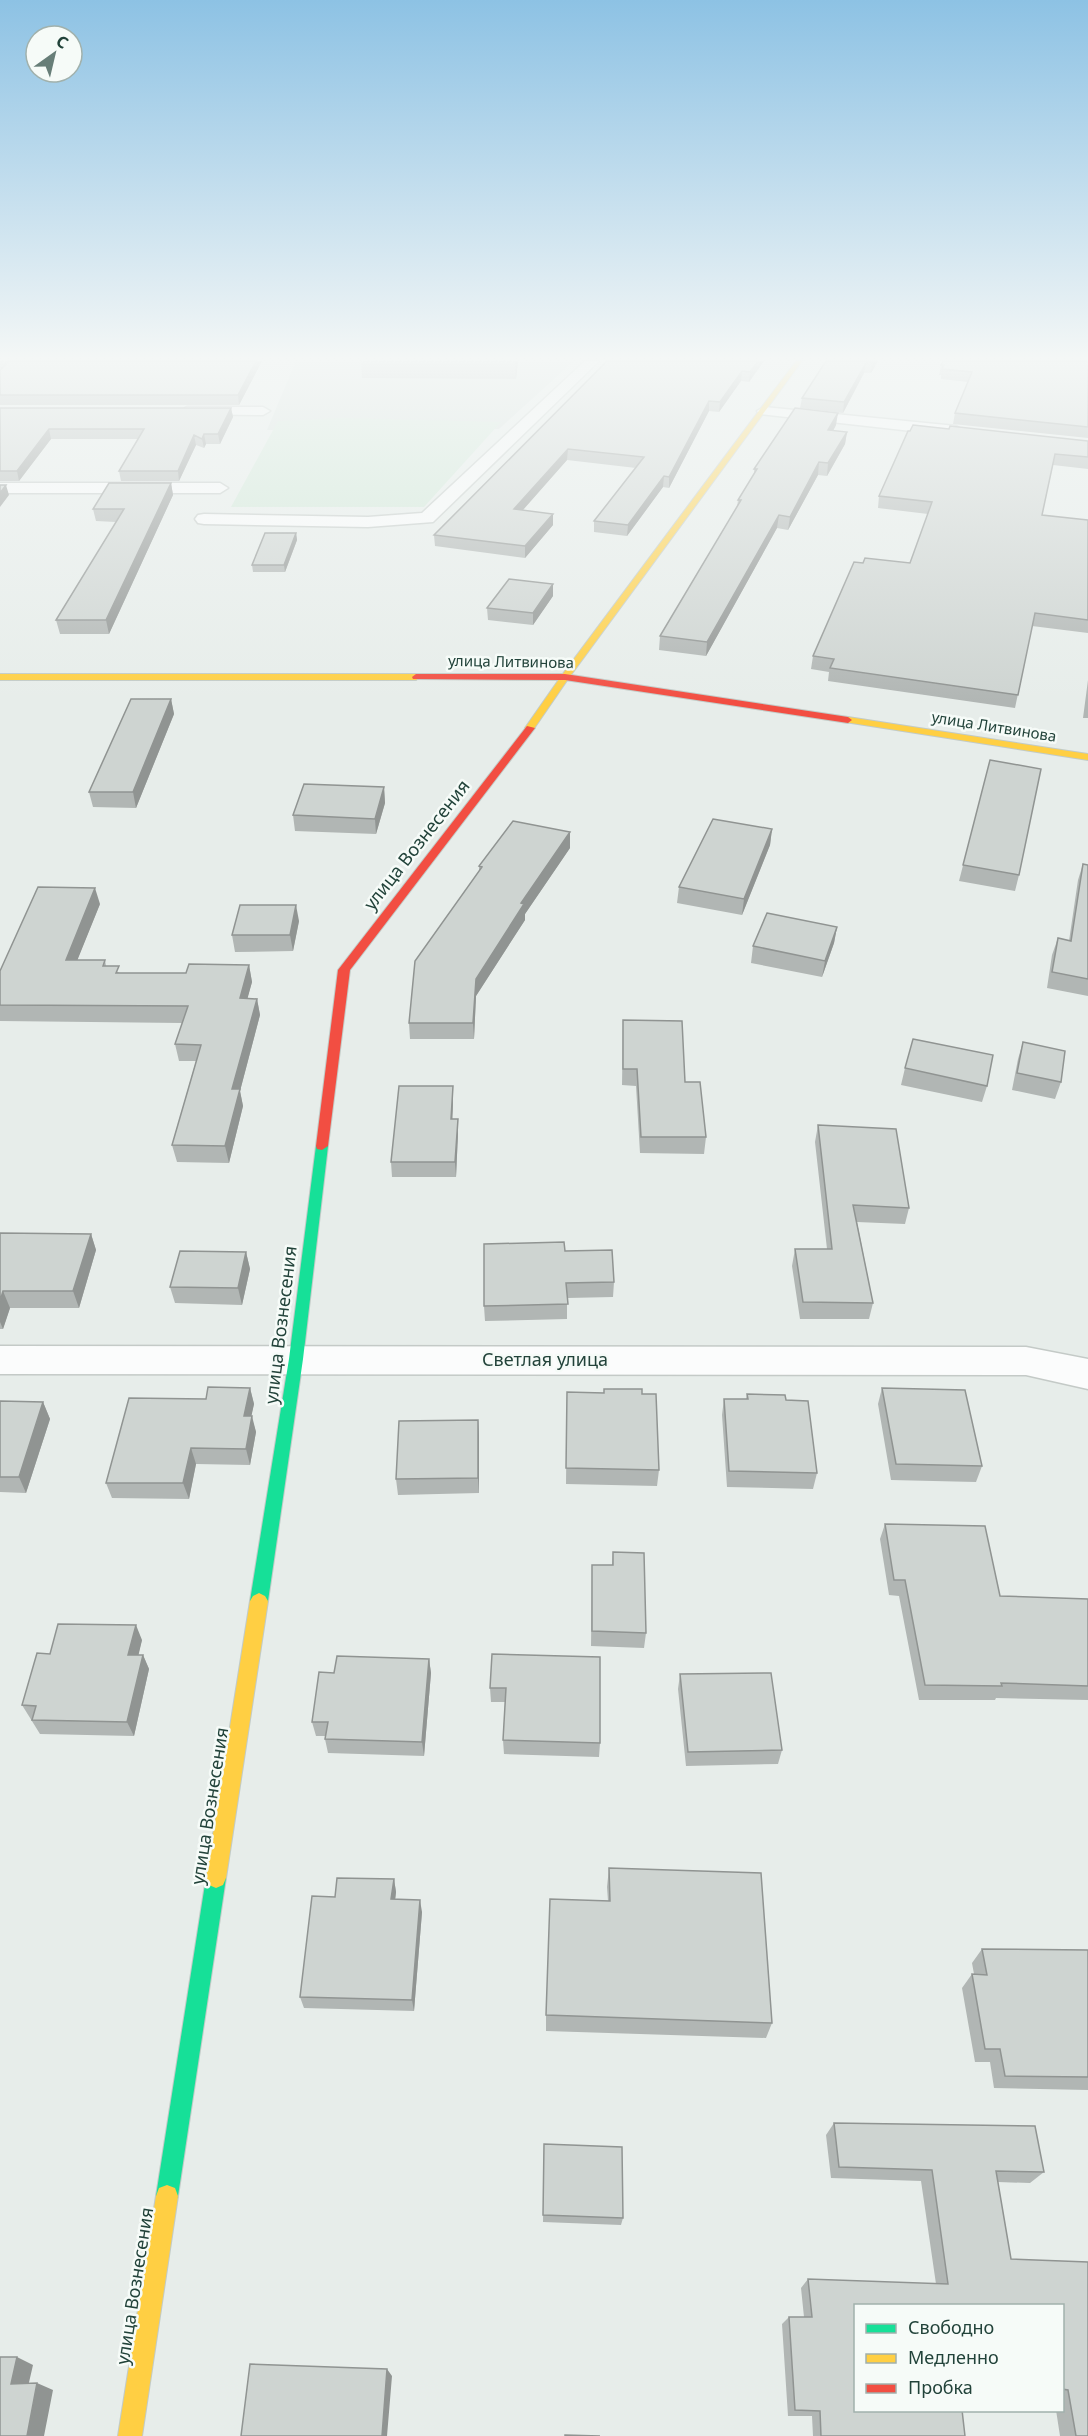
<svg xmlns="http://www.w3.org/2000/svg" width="1088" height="2436" viewBox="0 0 1088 2436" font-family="'Noto Sans',sans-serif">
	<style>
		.built { fill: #d5dfda }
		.green { fill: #cfe7d6 }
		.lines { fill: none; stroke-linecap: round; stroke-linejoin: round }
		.street-casing { stroke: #c4cac7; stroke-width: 3 }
		.fast-casing { stroke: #c2cbc7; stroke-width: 2 }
		.slow-casing { stroke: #c2cbc7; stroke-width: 2 }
		.jam-casing { stroke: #c2cbc7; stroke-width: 2 }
		.street { fill: #fbfcfc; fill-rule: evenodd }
		.fast { fill: #16e098; fill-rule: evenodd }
		.slow { fill: #ffcf43; fill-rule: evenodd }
		.jam { fill: #f24e42; fill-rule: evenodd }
		.wall { fill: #b1b6b4 }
		.shaded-wall { fill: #909492 }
		.building { fill: #ced4d1; stroke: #909492; stroke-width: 1.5 }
		.labels { text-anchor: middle; stroke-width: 5; stroke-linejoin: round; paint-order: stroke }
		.far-street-label { font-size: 15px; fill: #22433a; stroke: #f6fbf8 }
		.street-label { font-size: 18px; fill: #22433a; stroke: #f6fbf8 }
	</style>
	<rect width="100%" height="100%" fill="#e7edea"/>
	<path class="built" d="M296,361H574L499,429L267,430Z"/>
	<path class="green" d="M342,418L501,422L424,507H231L278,421Z"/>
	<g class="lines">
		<defs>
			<path id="street" d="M585,361H599L433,522L368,527L204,524L198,523L195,519L198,515L204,514L368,517L422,513Z
				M187,407H263L270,411L263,415L182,414L180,411Z
				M764,407L956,426L964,431L956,436L759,414L757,411Z
				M0,483H220L228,488L220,493H0Z
				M0,1346L1026,1347L1088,1359V1389L1026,1375L0,1374Z"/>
			<path id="fast" d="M322,1142L328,1146L303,1359L268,1601L265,1606L259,1609L253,1606L250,1601L289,1359L316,1146Z
				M216,1868L223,1871L226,1878L178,2196L175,2204L167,2207L159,2204L156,2196L206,1878L209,1871Z"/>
			<path id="slow" d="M796,361H802L568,679L533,730H527L525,728L562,675Z
				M0,674H416L420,677L416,680H0Z
				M848,717L1088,754V760L845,722L844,720Z
				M259,1593L265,1596L268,1601L226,1878L223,1885L216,1888L209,1885L206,1878L250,1601L253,1596Z
				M167,2185L175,2188L178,2196L142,2436H118L156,2196L159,2188Z"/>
			<path id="jam" d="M416,674H565L848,717L852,720L848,723L565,680L413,679L412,677Z
				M527,726L535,728L350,970L328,1146L322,1150L317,1149L316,1146L338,970Z"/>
		</defs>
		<use href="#street" class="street-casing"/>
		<use href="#fast" class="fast-casing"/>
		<use href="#slow" class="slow-casing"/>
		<use href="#jam" class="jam-casing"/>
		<use href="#street" class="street"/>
		<use href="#fast" class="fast"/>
		<use href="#slow" class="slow"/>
		<use href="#jam" class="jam"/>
	</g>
	<path class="wall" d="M0,361H262L239,405H0V370L2,368H0Z
		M361,361H518L516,379L362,378Z
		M607,361H764L749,382L741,381L719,412L709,411L669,488L663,487L627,536L594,532V521L636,468L567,460L523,510L553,525L525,558L435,546L434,535Z
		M826,361H878L871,373H864L843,413L800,408L802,398Z
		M1088,361V438L953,424L955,413L968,382L941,379V375H939L941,365Z
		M0,408H231L233,417L220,444H206L204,448L196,445L179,481H121L119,471L138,439H51L19,481H0Z
		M836,425L833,431L847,432L845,444L827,476L818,475L788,530L777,528L706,656L659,650L660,636L737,507L738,500L754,474V469Z
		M1088,441V469L1053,465L1042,515L1088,520V633L1032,626L1015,708L828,681L829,672L811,669L813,656L863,563H910L928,514L878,508L879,496Z
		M171,483L173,495L109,634H60L56,620L116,522L96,521L93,509Z
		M296,533L297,540L285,572H253L252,565Z
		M553,596L533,625L488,620L487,608Z
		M1088,680V718H1083Z
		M171,699L174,714L136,808L93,807L89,792Z
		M990,760L1019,875L1015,891L959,881Z
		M384,787L385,803L376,834L295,831L293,815Z
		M772,829L770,845L742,915L677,903L679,887Z
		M570,848L525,914V920L476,996L474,1039H410L409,1023L479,871V866Z
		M1083,864L1088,865V996L1047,988L1052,955L1058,938L1069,941L1078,880Z
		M100,904L77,960H105L106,966L120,973H186L249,965L252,982L247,999H257L260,1015L240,1091L243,1106L229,1163L177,1162L172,1145L196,1061H179L175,1044L182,1023L0,1021V971Z
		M299,921L293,951L235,952L232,935Z
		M837,927L834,943L822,977L751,963L753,946Z
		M623,1020L685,1082L706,1137L704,1154L640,1153L636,1086L622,1085Z
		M1023,1042L1061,1082L1055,1099L1012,1090L1018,1059Z
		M905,1068L987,1086L982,1102L901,1085Z
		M453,1100L452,1119H458V1133L456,1177H392L391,1162Z
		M818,1125L909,1208L905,1224L857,1222L873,1303L869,1319H800L792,1266L795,1249H827L815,1142Z
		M0,1233L91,1234L96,1250L79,1308H10L3,1329H0Z
		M565,1251L614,1282L613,1297L567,1298V1319L485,1321L484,1306Z
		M246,1252L250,1269L242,1305L175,1303L170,1287Z
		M250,1388L254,1404L251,1416L256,1432L250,1465L196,1464L189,1499L112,1498L106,1483L206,1399Z
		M882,1388L982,1466L976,1482L891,1480L878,1404Z
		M567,1392L642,1394L659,1470L657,1486L566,1484Z
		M747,1394L786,1400L817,1473L813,1489L727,1487L722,1415L724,1399H746Z
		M0,1401L43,1402L50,1419L26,1493L0,1492Z
		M478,1420L479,1436V1493L398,1495L396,1479Z
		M885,1524L1000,1596L1088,1599V1700L996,1698L995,1700H919L899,1596L889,1595L880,1539Z
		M613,1552L646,1633L644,1648L591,1646L592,1565H612Z
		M142,1640L138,1655H143L149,1669L134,1736L40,1734L22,1705L50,1654Z
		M600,1657V1743L599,1757L504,1754L503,1740L505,1702H491L490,1688Z
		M429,1659L431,1673L424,1756L328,1753L325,1739V1736H316L312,1722L334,1673Z
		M680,1674L782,1750L778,1764L686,1766L678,1689Z
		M609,1868L772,2023L766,2038L546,2031V2015L608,1901L607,1887Z
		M394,1879L396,1892L395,1899L422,1912L414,2011L304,2008L300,1997L335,1897Z
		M982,1949L1088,1950V2090L994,2088L990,2062H975L962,1988L972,1974H974L972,1963Z
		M834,2123L1035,2126L1044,2172L1030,2183L998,2182L1011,2259L1088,2262V2436H1060L1056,2410H1062V2306H855V2410H962L965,2436H813L812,2416H788L782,2324L789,2317H804L801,2288L808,2279L936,2284L921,2181L831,2178L826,2135Z
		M544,2144L623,2218L621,2225L543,2222Z"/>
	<path class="shaded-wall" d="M256,361H262L239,405L238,395Z
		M515,361H518L516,379Z
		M758,361H764L749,382L750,372Z
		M874,361H878L871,373L872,363Z
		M866,363L864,373L843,413L844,402Z
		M742,371L741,381L719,412L720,402Z
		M709,401V411L669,488V477Z
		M231,408L233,417L220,444L218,434Z
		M838,413L836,425L827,442L828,430Z
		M49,429L51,439L19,481L17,471Z
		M847,432L845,444L827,476L828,463Z
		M204,434L206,444L204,448L202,439Z
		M194,435L196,445L179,481L178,471Z
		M568,449L567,460L514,520V509Z
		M819,462L818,475L788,530L790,517Z
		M664,476L663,487L627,536L628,525Z
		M171,483L173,495L109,634L106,620Z
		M6,485L9,495L0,507V493Z
		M553,514V525L525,558V546Z
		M779,515L777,528L706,656L707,642Z
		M296,533L297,540L285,572L284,565Z
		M553,584V596L533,625V613Z
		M171,699L174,714L136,808L133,792Z
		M384,787L385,803L376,834L375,819Z
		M772,829L770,845L742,915L744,899Z
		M570,832V848L525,914V920L476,996L474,1039L473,1023L476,979L521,903Z
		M95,888L100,904L71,976L66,960Z
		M296,905L299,921L293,951L290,935Z
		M837,927L834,943L822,977L825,961Z
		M249,965L252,982L243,1015L240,998Z
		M257,999L260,1015L240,1091L243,1106L229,1163L225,1146L232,1089Z
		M453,1086V1100L452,1133L451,1119Z
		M458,1119V1133L456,1177L455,1162Z
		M91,1234L96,1250L79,1308L73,1291Z
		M246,1252L250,1269L242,1305L238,1288Z
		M3,1291L10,1308L3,1329L0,1322V1301Z
		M250,1388L254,1404L248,1432L244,1416Z
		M43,1402L50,1419L26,1493L19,1477Z
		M252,1416L256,1432L250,1465L246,1449Z
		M478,1420L479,1436V1493L478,1478Z
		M191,1448L196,1464L189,1499L183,1483Z
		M136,1625L142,1640L135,1670L128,1655Z
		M143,1655L149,1669L134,1736L127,1722Z
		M429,1659L431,1673L424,1756L422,1742Z
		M394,1879L396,1892L394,1911L391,1899Z
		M420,1900L422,1912L414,2011L412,2000Z
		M17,2357L33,2365L27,2391L11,2384Z
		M387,2369L392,2376L387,2436H382Z
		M37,2383L53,2390L44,2436H27Z"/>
	<path class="building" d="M9,361H256L238,395H0V370Z
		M607,361H758L750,372L742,371L720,402L709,401L669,477L664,476L628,525L594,521L644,457L568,449L514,509L553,514L525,546L434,535Z
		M826,361H874L872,363H866L844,402L802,398Z
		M943,361H1088V427L955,413L972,372L942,369L944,365H941Z
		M0,408H231L218,434H204L202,439L194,435L178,471H119L144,429H49L17,471H0Z
		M795,408L838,413L828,430L847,432L828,463L819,462L790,517L779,515L707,642L660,636L741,500H738L757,469H754Z
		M913,425L949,429L950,426L1088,441V457L1055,454L1042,515L1088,520V620L1035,613L1018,695L830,668L834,659L813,656L854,562L863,563L865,558L910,563L932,502L879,496L908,431H910Z
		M109,483H171L106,620H56L124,509H93Z
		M0,485H6L0,493Z
		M265,533H296L284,565H252Z
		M509,579L553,584L533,613L487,608Z
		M131,699H171L133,792H89Z
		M990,760L1041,769L1019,875L963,865Z
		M304,784L384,787L375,819L293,815Z
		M713,819L772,829L744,899L679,887Z
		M513,821L570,832L521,903L524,904L476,979L473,1023H409L415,961L482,867L479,866Z
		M1083,864L1088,865V979L1052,972L1058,938L1071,941Z
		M38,887L95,888L66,960H105L103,966H119L116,973H186L189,964L249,965L240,998L257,999L232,1089H240L225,1146L172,1145L201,1045L175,1044L188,1006L0,1005V971Z
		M240,905H296L290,935H232Z
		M767,913L837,927L825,961L753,946Z
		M623,1020L682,1021L685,1082H700L706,1137H641L637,1069H623Z
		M913,1039L993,1055L987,1086L905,1068Z
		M1023,1042L1065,1051L1061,1082L1017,1073Z
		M399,1086H453L451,1119H458L455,1162H391Z
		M818,1125L896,1129L909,1208L853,1205L873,1303L803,1302L795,1249H832Z
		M0,1233L91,1234L73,1291H3L0,1301Z
		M564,1242L565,1251L612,1250L614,1282L566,1283L568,1304L484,1306V1244Z
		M180,1251L246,1252L238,1288L170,1287Z
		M208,1387L250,1388L244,1416H252L246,1449L191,1448L183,1483H106L129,1398L206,1399Z
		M882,1388L965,1390L982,1466L896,1464Z
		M604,1389H642V1394H656L659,1470L566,1468L567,1392L604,1393Z
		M747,1394L785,1395L786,1400L808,1401L817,1473L729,1471L724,1399H748Z
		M0,1401L43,1402L19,1477H0Z
		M478,1420V1478L396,1479L399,1421Z
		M885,1524L985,1526L1000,1596L1088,1599V1686L1001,1683L1002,1686L925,1685L905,1580H894Z
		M613,1552L644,1553L646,1633L592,1631V1565H613Z
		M58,1624L136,1625L128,1655H143L127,1722L32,1720L36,1706L22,1705L37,1653L50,1654Z
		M492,1654L600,1657V1743L503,1740L506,1688H490Z
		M337,1656L429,1659L422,1742L325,1739L328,1722H312L319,1672L334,1673Z
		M771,1673L782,1750L688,1752L680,1674Z
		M609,1868L761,1873L772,2023L546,2015L550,1899L610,1901Z
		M337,1878L394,1879L391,1899L420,1900L412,2000L300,1997L312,1896L335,1897Z
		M982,1949L1088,1950V2077L1005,2076L1000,2049H985L972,1974L987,1975Z
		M834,2123L1035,2126L1044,2172L996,2171L1011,2259L1088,2262V2436H1076L1068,2390L1062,2389V2306H855V2410H962L965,2436H821L820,2411L795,2410L789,2317H812L808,2279L948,2284L932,2170L839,2167Z
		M544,2144L622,2147L623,2218L543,2215Z
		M0,2357H17L11,2384L37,2383L27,2436H0Z
		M250,2364L387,2369L382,2436H241Z
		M565,2435L600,2436H565Z"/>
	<linearGradient id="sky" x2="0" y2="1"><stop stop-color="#8dc2e4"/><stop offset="0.51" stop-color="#f4f7f6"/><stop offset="1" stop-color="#f4f7f6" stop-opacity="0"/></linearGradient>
	<rect width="1088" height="702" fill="url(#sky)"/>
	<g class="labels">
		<g class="far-street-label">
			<text transform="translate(511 662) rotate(1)" y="5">улица Литвинова</text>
			<text transform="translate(994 727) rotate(9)" y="5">улица Литвинова</text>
		</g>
		<g class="street-label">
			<text transform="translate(417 845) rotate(-52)" y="6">улица Вознесения</text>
			<text transform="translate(281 1325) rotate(-83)" y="6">улица Вознесения</text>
			<text x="545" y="1366">Светлая улица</text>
			<text transform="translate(210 1806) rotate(-81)" y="6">улица Вознесения</text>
			<text transform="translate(135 2286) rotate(-81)" y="6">улица Вознесения</text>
		</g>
	</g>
	<rect x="854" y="2304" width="210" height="108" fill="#f6fbf8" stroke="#a1b1ac" stroke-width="1.5"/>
	<rect x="866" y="2324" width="30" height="9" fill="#16e098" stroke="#a1b1ac" stroke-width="1.5"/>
	<text x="908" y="2334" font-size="18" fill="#22433a">Свободно</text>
	<rect x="866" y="2354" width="30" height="9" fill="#ffcf43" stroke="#a1b1ac" stroke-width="1.5"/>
	<text x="908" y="2364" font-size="18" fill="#22433a">Медленно</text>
	<rect x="866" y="2384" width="30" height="9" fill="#f24e42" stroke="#a1b1ac" stroke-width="1.5"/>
	<text x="908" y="2394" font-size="18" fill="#22433a">Пробка</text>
	<g transform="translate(54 54) rotate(34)"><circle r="28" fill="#f6fbf8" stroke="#a1b1ac" stroke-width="1.5"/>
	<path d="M0-4.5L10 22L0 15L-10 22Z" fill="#677e78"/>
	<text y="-9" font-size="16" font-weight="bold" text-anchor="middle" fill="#22433a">С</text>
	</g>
</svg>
